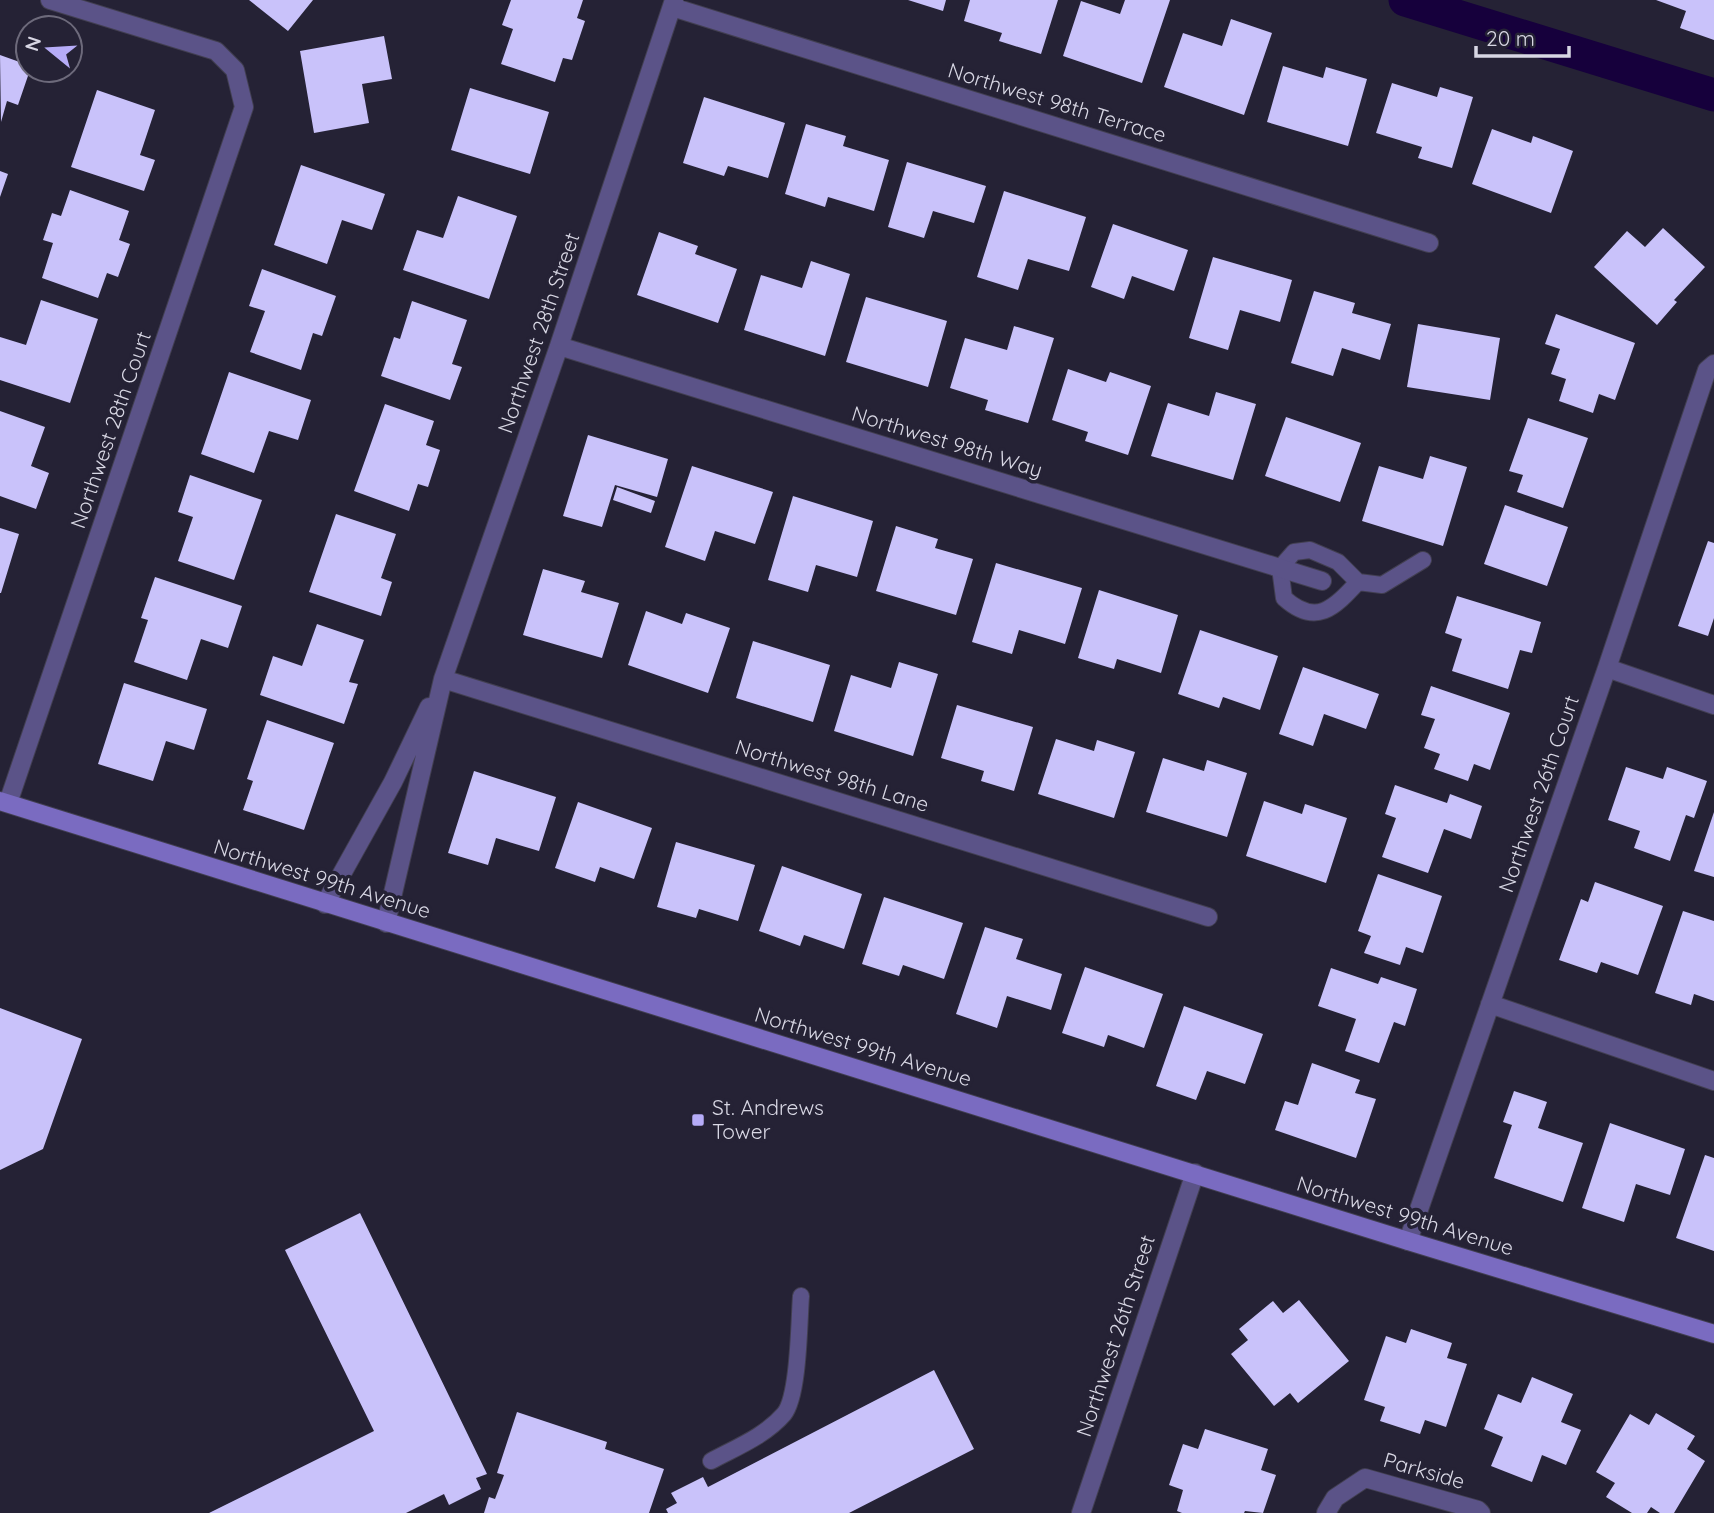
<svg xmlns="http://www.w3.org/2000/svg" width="1714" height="1513" viewBox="0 0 1714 1513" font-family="Quicksand,sans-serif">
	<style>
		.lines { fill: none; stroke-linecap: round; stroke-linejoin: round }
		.canal { stroke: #16003c; stroke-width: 33 }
		.building { fill: #c9c2fa }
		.lane-casing { stroke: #423f51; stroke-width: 18 }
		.street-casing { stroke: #423f51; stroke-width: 20 }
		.secondary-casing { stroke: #423f51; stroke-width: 20 }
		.lane { stroke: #5b5388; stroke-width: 16 }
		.street { stroke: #5b5388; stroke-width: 18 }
		.secondary { stroke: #7a6bc1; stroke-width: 18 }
		.poi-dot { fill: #b6acf8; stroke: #252235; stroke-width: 2.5 }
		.labels { text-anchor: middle; stroke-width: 7; stroke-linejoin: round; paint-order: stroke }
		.street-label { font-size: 21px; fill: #d8d7e4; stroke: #252235 }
		.poi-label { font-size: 21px; fill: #d8d7e4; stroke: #252235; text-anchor: start }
	</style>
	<rect width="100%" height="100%" fill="#252235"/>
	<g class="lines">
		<path class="canal" d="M1405,0L1714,95"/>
	</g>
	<path class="building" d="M249,0H313L288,31Z
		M511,0H583L577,18L585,21L572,60L563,58L555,82L501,64L513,29L502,25Z
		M908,0H946L943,11Z
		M970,0H1058L1041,54L999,41L1002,33L964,21Z
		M1125,0H1170L1142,83L1063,56L1081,1L1120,14Z
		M1656,0H1714V40L1680,28L1686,11Z
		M1231,19L1272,33L1244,115L1164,87L1183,33L1222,46Z
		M384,36L392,79L362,84L369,123L314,133L300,51Z
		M0,55L28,65V70H30L18,105L7,101L1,122Z
		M1283,66L1323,78L1326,67L1367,79L1348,146L1267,122Z
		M1392,83L1437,97L1440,87L1473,97L1452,168L1418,158L1422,147L1376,133Z
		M470,88L549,112L530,174L451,150Z
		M97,90L155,110L140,155L155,160L144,191L71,167Z
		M704,97L785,123L768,178L728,166L724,176L683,163Z
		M806,124L846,136L843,146L889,160L874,211L828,197L825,207L785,194Z
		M1492,129L1531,143L1533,136L1573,151L1551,213L1472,184Z
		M907,162L986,186L974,223L933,211L924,238L888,227Z
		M301,165L385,194L372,230L342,220L327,264L274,245Z
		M0,171L8,174L0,197Z
		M70,190L129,211L119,240L130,244L118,277L107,273L98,298L42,278L53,243L43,240L52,213L61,216Z
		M1004,191L1086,217L1069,271L1028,259L1018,290L977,277Z
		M458,196L517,216L489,299L403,270L417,230L443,238Z
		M1113,224L1188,250L1174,291L1132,276L1124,299L1091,287Z
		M1663,228L1705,267L1674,300L1677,302L1657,325L1594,267L1627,231L1645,247Z
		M659,232L698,246L695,254L737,269L718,323L637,295Z
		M1213,257L1292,280L1280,322L1240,310L1228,350L1189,338Z
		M811,261L850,274L825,356L744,330L761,275L802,288Z
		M262,269L336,296L322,336L313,333L301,370L250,352L265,311L249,306Z
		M1314,291L1355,303L1352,313L1391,324L1380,360L1342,348L1333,376L1291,363Z
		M866,297L947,321L928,387L846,362Z
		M41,300L98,319L70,403L0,380V337L26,345Z
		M412,301L467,320L452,364L462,367L450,400L381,376L394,337L400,339Z
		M1556,314L1635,343L1615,400L1599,394L1593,413L1559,401L1566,379L1551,374L1560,349L1545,344Z
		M1418,324L1500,338L1490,400L1407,387Z
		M1014,326L1054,338L1028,423L985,410L988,400L950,388L965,338L1007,350Z
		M1068,369L1106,382L1110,372L1151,386L1128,455L1085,441L1088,432L1052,420Z
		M229,372L311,400L298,440L269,431L254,473L201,454Z
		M1216,392L1256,404L1233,480L1151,456L1168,403L1209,416Z
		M385,404L434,421L426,445L440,450L428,487L418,484L409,511L354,491Z
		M0,411L45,427L31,466L49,473L36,509L0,496Z
		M1286,417L1361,443L1340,502L1265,476Z
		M1528,418L1588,438L1563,508L1517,492L1523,475L1509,471Z
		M588,435L668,459L657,497L615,485L602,527L563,516Z
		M1430,456L1467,467L1443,546L1362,521L1379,466L1423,479Z
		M692,466L773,492L755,544L715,531L705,561L665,547Z
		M190,475L262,500L234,580L178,561L193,517L178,512Z
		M617,487L655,501L651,513L613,500Z
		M793,496L873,521L857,577L816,565L808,592L768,580Z
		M1505,505L1568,527L1547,586L1484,564Z
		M336,514L396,534L381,578L392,582L381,616L309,592Z
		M896,526L938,539L935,548L973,559L956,615L876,591Z
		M0,528L19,534L1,593H0Z
		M1708,541L1714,543V618L1708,636L1678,626Z
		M996,563L1082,588L1065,644L1019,630L1012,654L972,642Z
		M543,569L585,581L581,592L619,603L602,658L523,635Z
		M155,577L242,606L228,648L201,639L187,680L134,662L148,620L141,618Z
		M1099,590L1178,615L1161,673L1117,659L1114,669L1078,658Z
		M1457,596L1541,622L1532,653L1520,650L1508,689L1452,671L1462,639L1445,633Z
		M646,611L682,624L686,613L730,628L708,693L628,665Z
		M317,624L364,640L349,682L358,684L344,724L260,695L273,656L302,666Z
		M1200,630L1278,656L1260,710L1223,697L1219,708L1178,694Z
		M753,641L830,665L813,722L736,698Z
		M899,662L938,674L913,756L834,731L851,675L891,688Z
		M1303,667L1379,694L1366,729L1324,714L1313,746L1279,734Z
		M124,683L207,709L194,750L166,741L153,781L98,764Z
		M1431,686L1510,713L1490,770L1474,764L1468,781L1434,769L1440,754L1424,748L1435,719L1421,715Z
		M957,705L1033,727L1014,791L981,781L984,771L941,758Z
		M267,720L334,743L304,830L243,810L253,781L247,779Z
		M1056,739L1094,751L1097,740L1135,752L1114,818L1038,794Z
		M1163,758L1204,771L1207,760L1247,773L1227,837L1146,812Z
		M1626,767L1663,779L1667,767L1707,781L1694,818L1686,815L1670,861L1634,848L1640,831L1608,820Z
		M474,771L556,797L539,851L496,838L488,865L448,853Z
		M1395,785L1447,803L1450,794L1482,806L1471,839L1444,829L1428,873L1382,857L1396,818L1385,814Z
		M1264,801L1302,814L1305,804L1347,818L1326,883L1246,856Z
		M578,802L652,828L634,879L600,867L595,882L555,868Z
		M1714,812V877L1694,871Z
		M676,842L755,865L738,921L699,909L696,918L657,907Z
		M782,866L862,894L844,949L804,935L800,946L759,931Z
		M1378,874L1442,896L1423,953L1406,947L1400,965L1364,953L1371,936L1358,931Z
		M1595,882L1663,906L1638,975L1601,962L1597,973L1559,960L1581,899L1588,902Z
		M884,897L963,923L944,979L903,965L899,976L862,964Z
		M1683,911L1714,921V1001L1694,994L1691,1005L1655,993Z
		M985,927L1023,939L1016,959L1062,974L1051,1010L1007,996L997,1028L956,1014Z
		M1085,967L1163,994L1144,1048L1108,1035L1104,1047L1062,1033Z
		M1331,968L1378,984L1381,977L1417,989L1405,1026L1394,1022L1379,1063L1345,1051L1356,1019L1318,1006Z
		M1184,1006L1263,1034L1245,1084L1207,1071L1196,1100L1156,1086Z
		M0,1008L82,1039L43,1149L0,1170Z
		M1312,1063L1360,1080L1355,1093L1376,1099L1356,1158L1275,1130L1285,1101L1298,1105Z
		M1514,1091L1547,1102L1538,1128L1583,1143L1563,1202L1494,1178L1512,1125L1503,1122Z
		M1610,1123L1685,1149L1670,1195L1636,1184L1624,1222L1582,1208Z
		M1705,1155L1714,1158V1251L1676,1238Z
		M360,1213L487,1474L476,1478L481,1489L449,1505L444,1494L406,1513H209L374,1431L285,1250Z
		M1299,1300L1349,1361L1298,1403L1290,1393L1274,1406L1231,1354L1248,1340L1239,1329L1273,1301L1283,1313Z
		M1411,1329L1452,1343L1447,1358L1467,1364L1446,1427L1425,1420L1420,1434L1380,1421L1385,1407L1364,1400L1386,1336L1406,1343Z
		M934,1370L974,1449L849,1513H668L666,1509L677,1503L671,1493L703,1477L708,1487Z
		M1532,1377L1573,1394L1561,1422L1581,1430L1566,1465L1542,1455L1532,1482L1491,1466L1503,1437L1484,1429L1498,1394L1521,1403Z
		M517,1412L607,1442L605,1449L664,1469L649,1513H484L489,1497L495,1499L504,1475L497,1473Z
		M1656,1413L1695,1436L1687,1449L1705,1461L1674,1513H1660L1651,1507L1647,1513H1632L1606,1497L1615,1483L1596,1472L1630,1414L1649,1425Z
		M1205,1429L1268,1449L1261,1470L1276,1475L1263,1513L1245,1511L1244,1513H1182L1177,1511L1183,1490L1169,1485L1183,1444L1198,1449Z"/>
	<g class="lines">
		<defs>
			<path id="lane" d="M1358,582C1334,608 1316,627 1284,598L1280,568L1294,552L1310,550L1338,562L1358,582L1382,585L1423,560
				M711,1461C737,1447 765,1436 784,1414C799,1396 799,1321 801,1296"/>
			<path id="street" d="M672,7L1429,243
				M559,346L1322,581
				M1607,668L1714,705
				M443,679L1208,917
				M8,803L244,107L235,70L216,51L50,0
				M325,904L393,782L429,707
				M386,923L443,679L559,346L674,0
				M1490,1004L1714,1081
				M1408,1241L1607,668L1707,370L1714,364
				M1081,1513L1195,1173
				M1326,1513L1335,1498L1365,1478L1478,1510L1481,1513"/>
			<path id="secondary" d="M0,801L1408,1241L1714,1334"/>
		</defs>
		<use href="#lane" class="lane-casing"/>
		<use href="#street" class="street-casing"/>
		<use href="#secondary" class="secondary-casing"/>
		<use href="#lane" class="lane"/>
		<use href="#street" class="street"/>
		<use href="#secondary" class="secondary"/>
	</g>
	<rect class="poi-dot" x="691" y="1113" width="14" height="14" rx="3.5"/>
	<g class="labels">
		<g class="street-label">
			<text transform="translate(1057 103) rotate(17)" y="7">Northwest 98th Terrace</text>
			<text transform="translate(539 333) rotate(-71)" y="7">Northwest 28th Street</text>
			<text transform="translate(111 430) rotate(-71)" y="7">Northwest 28th Court</text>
			<text transform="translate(947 442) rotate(17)" y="7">Northwest 98th Way</text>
			<text transform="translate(832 776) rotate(17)" y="7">Northwest 98th Lane</text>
			<text transform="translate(1539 794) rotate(-71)" y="7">Northwest 26th Court</text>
			<text transform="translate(322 879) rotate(17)" y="7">Northwest 99th Avenue</text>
			<text transform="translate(863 1047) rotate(17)" y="7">Northwest 99th Avenue</text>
			<text transform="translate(1405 1216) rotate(17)" y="7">Northwest 99th Avenue</text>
			<text transform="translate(1116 1336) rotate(-72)" y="7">Northwest 26th Street</text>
			<text transform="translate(1424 1471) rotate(16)" y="7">Parkside</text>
		</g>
		<g class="poi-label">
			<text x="712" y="1115">St. Andrews<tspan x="712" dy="24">Tower</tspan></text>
		</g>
	</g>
	<g transform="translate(49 49) rotate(288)"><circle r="33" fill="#252235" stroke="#6d6a7b" stroke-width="2"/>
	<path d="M0-5L12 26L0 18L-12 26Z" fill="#b6acf8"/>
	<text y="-10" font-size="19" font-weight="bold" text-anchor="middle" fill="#d8d7e4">N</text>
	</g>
	<path d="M1476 46v10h93v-10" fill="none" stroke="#d8d7e4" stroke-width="3.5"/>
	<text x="1486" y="46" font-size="21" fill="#d8d7e4" stroke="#252235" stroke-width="5" paint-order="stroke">20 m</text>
</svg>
